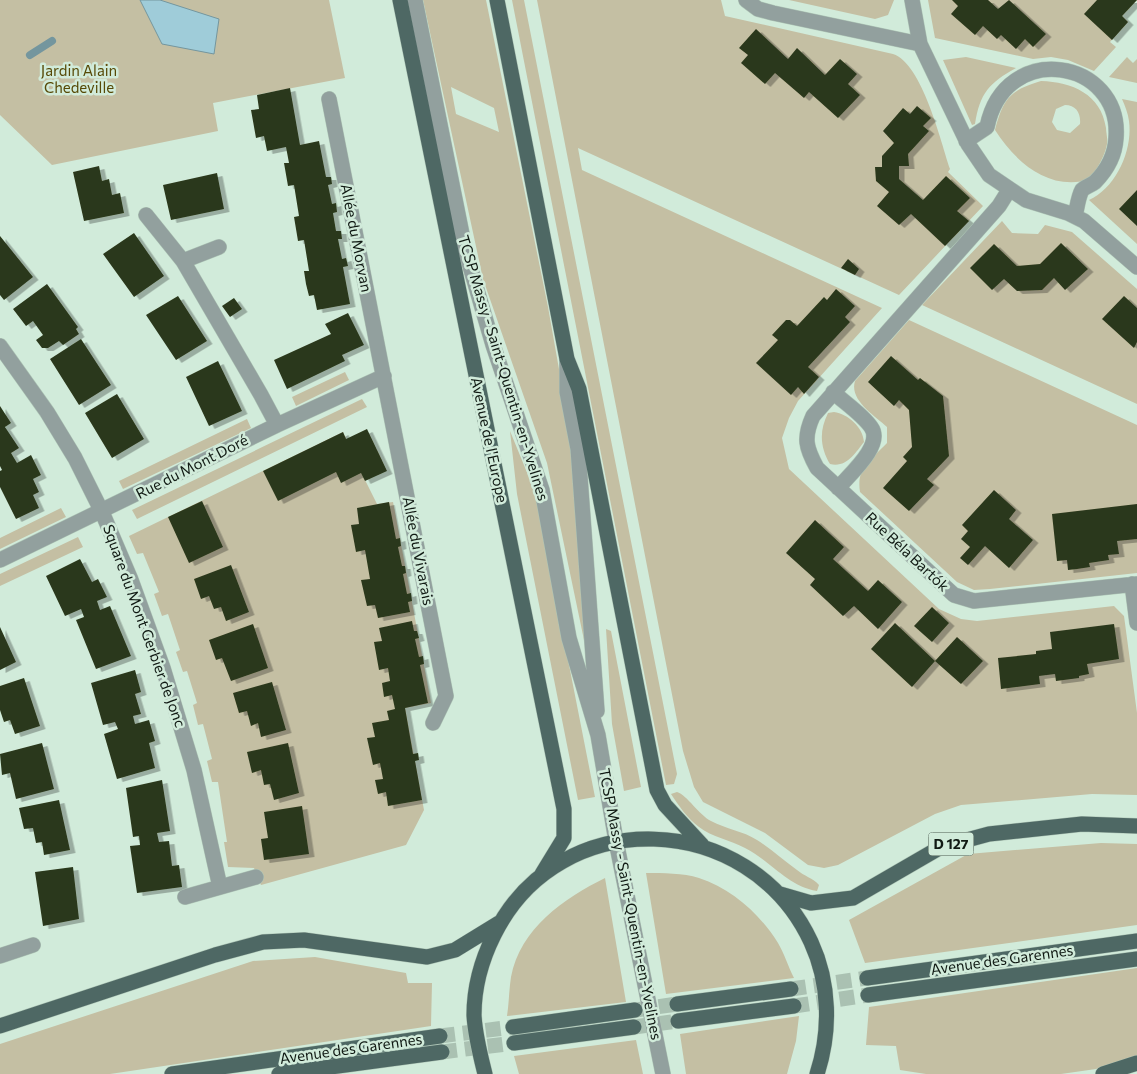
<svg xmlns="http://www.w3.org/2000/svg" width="1137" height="1074" viewBox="0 0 1137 1074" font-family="Commissioner,sans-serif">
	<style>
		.green { fill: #c4bfa3; fill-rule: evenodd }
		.water { fill: #9fccd9; stroke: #74969e }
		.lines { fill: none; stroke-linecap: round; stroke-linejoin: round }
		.stream { stroke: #74969e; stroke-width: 8 }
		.building { fill: #2c381b; filter: url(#shadow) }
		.major-tunnel { stroke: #aac1b2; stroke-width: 15; stroke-dasharray: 15 8; stroke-linecap: butt }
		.minor-casing { stroke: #aec5b6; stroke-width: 16 }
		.major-casing { stroke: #aec5b6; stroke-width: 16 }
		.minor { stroke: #92a09e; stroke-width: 15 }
		.major { stroke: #4e6864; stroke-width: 15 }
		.labels { text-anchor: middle; stroke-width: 5; stroke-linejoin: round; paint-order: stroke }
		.shield { fill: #d1ebda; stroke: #4a584f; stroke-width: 1 }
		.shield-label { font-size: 14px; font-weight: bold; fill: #101913 }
		.park-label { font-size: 15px; fill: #564906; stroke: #d1ebda }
		.street-label { font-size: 15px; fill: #101913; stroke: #d1ebda }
	</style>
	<defs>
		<filter id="shadow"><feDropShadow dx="5.5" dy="3" stdDeviation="0" flood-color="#0004"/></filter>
	</defs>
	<rect width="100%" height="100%" fill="#d1ebda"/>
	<path class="green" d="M0,0H329L345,78L213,103L218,131L52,165L0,115Z
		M423,0H486L548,307L568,420L588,640H584L547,463L483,279ZM451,87L494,108L499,132L456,114Z
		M512,0H524L677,774L674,784L666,785Z
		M537,0H721L725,16L893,54C922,63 941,142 950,169L948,172L983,206L899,295L578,148L582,170L882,308L798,401L789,418L782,438L789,469L939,609L961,619L977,621L1114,606L1124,616L1137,713V795L1092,794L961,805L935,814L838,865L824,868L808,865L765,833L703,802L694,787L683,751Z
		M789,0H894L888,15L875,19Z
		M928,0H1137L1122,16L1128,22L1110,42L1116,47L1094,71L1068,60L1051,57L1033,59L935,38Z
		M966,57L1016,68C989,83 980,93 975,124L972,125L943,60Z
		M1127,57L1133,63L1137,59V83L1109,77Z
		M1041,81C1072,82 1101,94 1106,128C1106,133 1108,139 1107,144C1105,156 1097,168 1091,179C1050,192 1016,163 995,130C1003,99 1010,90 1041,81ZM1065,105C1076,105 1081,113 1080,124L1070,133L1057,130L1052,122L1056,109Z
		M1122,99L1137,102V244L1089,200C1116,188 1133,150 1129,121C1128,113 1125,106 1122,99Z
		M1002,221L1012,233L1038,234L1045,225L1072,232L1137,289V404L922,305Z
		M909,320L1137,425V573L990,589L974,590L957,582L860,492C856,467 871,460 887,443V427C874,415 849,400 855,381Z
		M345,372L349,380L296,406L292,397Z
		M362,399L367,407L137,519L132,510Z
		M834,412C848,414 863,427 864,442C855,453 847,468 830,464C820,447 819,431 828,413Z
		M247,419L251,428L123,489L119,481Z
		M510,431L535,492L595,797L578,800L517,494Z
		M343,432L356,460L377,450L382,460L360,470L377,504L393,502L431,703L405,708L424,810L406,845L261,885L254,868L228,867L224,842H227L218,782H212L207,761L212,759L203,724L198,725L193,705L197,703L187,671L183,672L176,652L180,650L168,614L162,616L154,594L159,592L143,553L137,554L129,536Z
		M61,508L66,517L0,549V538Z
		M78,537L83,547L0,586V574Z
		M606,629L611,631L641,787L624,791L612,724Z
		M677,792C687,795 699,815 711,821C726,829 743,831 757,840C771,849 784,861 797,870C804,876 813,878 819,885L817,891C787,886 771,861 745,848C730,840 712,837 699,827C687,818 679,806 671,794Z
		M1101,843L1137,844V925L865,963L849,920L968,854Z
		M646,873C663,873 683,873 699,878C732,889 760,914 778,943C784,953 788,966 794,978L666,994Z
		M605,878L626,1002L507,1016C509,1003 509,990 511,977C520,929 564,898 605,878Z
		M315,957L406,973L408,983H432L431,1026L110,1074H0V1044L253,961Z
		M1137,968V1056L1096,1069L1061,1074H926L900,1070L896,1046L866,1045L869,1007Z
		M799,1016L796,1041L787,1074H686L680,1034Z
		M636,1040L643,1074H519L514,1056Z"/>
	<path class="water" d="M140,0H160L219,19L214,54L162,44Z"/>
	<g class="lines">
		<path class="stream" d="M30,55L52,41"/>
	</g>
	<path class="building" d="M952,0H988L998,9L1009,0L1046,34L1033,47L1025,39L1016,49L1001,35L997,39L983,26L975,35L951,14L958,6Z
		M1097,0H1137L1122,16L1128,22L1112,40L1084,14Z
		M756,29L788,59L797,48L825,75L840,59L857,74L848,84L860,95L838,118L809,92L804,98L775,73L765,84L741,63L748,55L739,48Z
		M290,88L300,145L319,141L326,177H331L332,184L328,185L332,204L336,203L337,212L333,213L336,231H341L342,239H338L342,259L346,258L348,266L343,267L350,304L317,310L314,295L309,296L306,284L304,271H309L304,240L298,241L294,217L299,216L294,185L288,186L284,163H289L286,147L267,151L264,136L256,138L251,110L259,109L257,95Z
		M917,106L931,118L923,126L929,131L908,154L909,166H899V179L923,200L946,176L970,198L957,211L969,221L945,246L911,214L899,225L877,206L889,192L876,181L875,167H882V156L894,143L883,131L903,108L910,114Z
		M99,166L102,181L109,179L112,195L120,193L124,213L84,221L73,172Z
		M217,173L224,209L171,220L163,185Z
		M1137,190V226L1119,209Z
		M134,233L164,276L134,297L103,254Z
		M0,236L33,277L4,300L0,295Z
		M1061,243L1088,269L1065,290L1054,278L1042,290L1017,291L1004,279L992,290L970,268L994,244L1017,266L1040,264Z
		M848,259L859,269L855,275L841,268Z
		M47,284L78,327L76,329L79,334L63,345L59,341L48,348H42L36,340L43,335L33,321L26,326L13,309Z
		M836,289L855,306L845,317L850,322L808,367L819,377L804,394L798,387L791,395L756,363L778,340L772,335L786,320H790L797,326L824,297L827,300Z
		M178,296L207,341L176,360L146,315Z
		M1124,296L1137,308V342L1134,348L1102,319Z
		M234,298L242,309L230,317L222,306Z
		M348,313L364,345L342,355L345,361L287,389L274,360L331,334L325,324Z
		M81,339L111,385L79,405L50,359Z
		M891,356L918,380L920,378L943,396L949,456L927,479L934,485L909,511L883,488L907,461L903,457L912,447L909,410L899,400L894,406L868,382Z
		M218,361L242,411L209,426L186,377Z
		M117,394L144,439L112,458L85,413Z
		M0,406L11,423L5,427L19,448L11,453L17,463L31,455L41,475L33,479L39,492L33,495L39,508L16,519L0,487V471L2,470L0,466Z
		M367,429L387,471L365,481L361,473L341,483L336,472L278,501L263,471L343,432L346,439Z
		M994,490L1016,510L1009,519L1033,540L1009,568L985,546L968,565L960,558L970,547L961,539L968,531L962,525Z
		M202,501L223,547L189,563L168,517Z
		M389,502L396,539L400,538L401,546L398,547L402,566H405L406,573L403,574L407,594L411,593L412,601L408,602L410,612L378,618L375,605L367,606L361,580L370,579L365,550L356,552L351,525L359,524L357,508Z
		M1137,504V539L1117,541L1119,554L1108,555L1109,560L1089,563L1090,567L1077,569L1068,570L1067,560L1057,561L1052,514Z
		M815,520L844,547L833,559L868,591L878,580L902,602L878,629L854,606L843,616L810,585L815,579L786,553Z
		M80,559L92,582L98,579L107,597L97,601L100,610L110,606L131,656L96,669L76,620L84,617L81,609L65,616L46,576Z
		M231,565L249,612L226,621L221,607L214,609L209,596L201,599L194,579Z
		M932,607L949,623L932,642L914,626Z
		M412,621L414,631H417L419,638L415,639L419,657L423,656L424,664L420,665L428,703L405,708L413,754L418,753L419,760L415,761L422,800L388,806L386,792L378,794L375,780L383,779L380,763L373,765L367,738L375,737L372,723L389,720L387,711L395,709L392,695L384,697L382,683L390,681L388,668L379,670L374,642L382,641L379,628Z
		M895,623L935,661L912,687L871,649Z
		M253,624L268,668L231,681L222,658L216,660L209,640Z
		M1114,624L1119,659L1087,664L1089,674L1079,676V678L1056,681L1055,674L1039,676L1040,684L1001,689L998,658L1036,654V651L1052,649L1050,632Z
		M0,627L16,662L0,670Z
		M957,637L983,661L961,684L935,661Z
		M135,670L141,692L135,694L141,714L133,716L135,724L149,720L155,741L149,743L155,768L117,779L104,734L118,729L115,722L103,725L91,683Z
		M24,678L40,726L15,734L10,720L4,722L0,710V686Z
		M272,682L286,730L261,737L258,723L251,726L247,711L239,713L233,693Z
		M42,743L54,789L16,799L10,773L2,775L0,754Z
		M288,743L299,793L274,800L270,784L264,785L261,770L252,773L247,752Z
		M162,780L170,831L157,833L159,842L169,841L172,866L179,865L182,887L137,893L130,846L140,845L139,836L133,837L126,788Z
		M59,800L70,850L44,855L42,842L36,843L33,828L24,829L19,808Z
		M302,806L309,854L264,860L261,839L268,838L264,812Z
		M73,867L79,919L43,926L35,872Z"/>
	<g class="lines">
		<path class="major-tunnel" d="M791,989L867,978
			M794,1006L868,995
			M636,1010L677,1004
			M634,1027L678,1021
			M440,1036L513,1027
			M442,1052L514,1043"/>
		<defs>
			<path id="minor" d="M415,0L465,249L493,345L542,490L569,638L598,735L616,841L663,1074
				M746,0L758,9L773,13L920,44
				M912,0L920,44L968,144L989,175L1026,200L1068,213L1084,221L1137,267
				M329,99L446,696L433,723
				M966,141L987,127C1005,39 1122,59 1116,138C1115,155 1107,170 1095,182C1091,185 1085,187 1082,190C1078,197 1077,209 1075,216
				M1009,190L999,206L813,416C803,438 806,448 817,468L954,595L974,601L1137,584
				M146,215L183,261L261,395L277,425
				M183,261L219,247
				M0,346L47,412L75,458L102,512L131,580L163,668L194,770L220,887
				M567,360V392L578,449L597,711
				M833,392C845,403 862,414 871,427C884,445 850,474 838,488
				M0,560L277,425L384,376
				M1132,584L1137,623
				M185,897L256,877
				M0,956L33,945"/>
			<path id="major" d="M400,0L564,809V838L542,874
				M497,0L567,359L579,389L657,790L665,805L702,845
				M780,894L811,903L853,898L941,847L989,834L1082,824L1137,826
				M867,978L1137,941
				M868,995L1137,959
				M677,1004L791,989
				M678,1021L794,1006
				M0,1026L215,955L263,942L304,940L427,957L455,950L499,923
				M513,1027L635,1010
				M514,1043L634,1027
				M172,1074L440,1036
				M279,1074L442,1052
				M485,1074C480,1054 475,1035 474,1015C474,987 482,959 494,935C559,802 750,810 811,942C830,983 831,1031 817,1074
				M1103,1074L1137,1063"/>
		</defs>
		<use href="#minor" class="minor-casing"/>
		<use href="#major" class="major-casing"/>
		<use href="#minor" class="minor"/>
		<use href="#major" class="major"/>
	</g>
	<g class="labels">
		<rect class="shield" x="928.5" y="832.5" width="45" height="23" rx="4"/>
		<g class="shield-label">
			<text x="951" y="849">D 127</text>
		</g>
		<g class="park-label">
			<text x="79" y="76">Jardin Alain<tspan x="79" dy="17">Chedeville</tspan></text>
		</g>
		<g class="street-label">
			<text transform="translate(356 238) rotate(79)" y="5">Allée du Morvan</text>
			<text transform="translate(503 368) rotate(73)" y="5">TCSP Massy - Saint-Quentin-en-Yvelines</text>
			<text transform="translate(489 440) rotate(78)" y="5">Avenue de l'Europe</text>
			<text transform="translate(192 467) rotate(-27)" y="5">Rue du Mont Doré</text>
			<text transform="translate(418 551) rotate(79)" y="5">Allée du Vivarais</text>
			<text transform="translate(907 552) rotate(43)" y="5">Rue Béla Bartók</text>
			<text transform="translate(144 626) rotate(70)" y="5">Square du Mont Gerbier de Jonc</text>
			<text transform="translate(630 904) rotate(79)" y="5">TCSP Massy - Saint-Quentin-en-Yvelines</text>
			<text transform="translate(1002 960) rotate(-8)" y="5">Avenue des Garennes</text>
			<text transform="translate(351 1049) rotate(-8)" y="5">Avenue des Garennes</text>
		</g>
	</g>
</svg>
